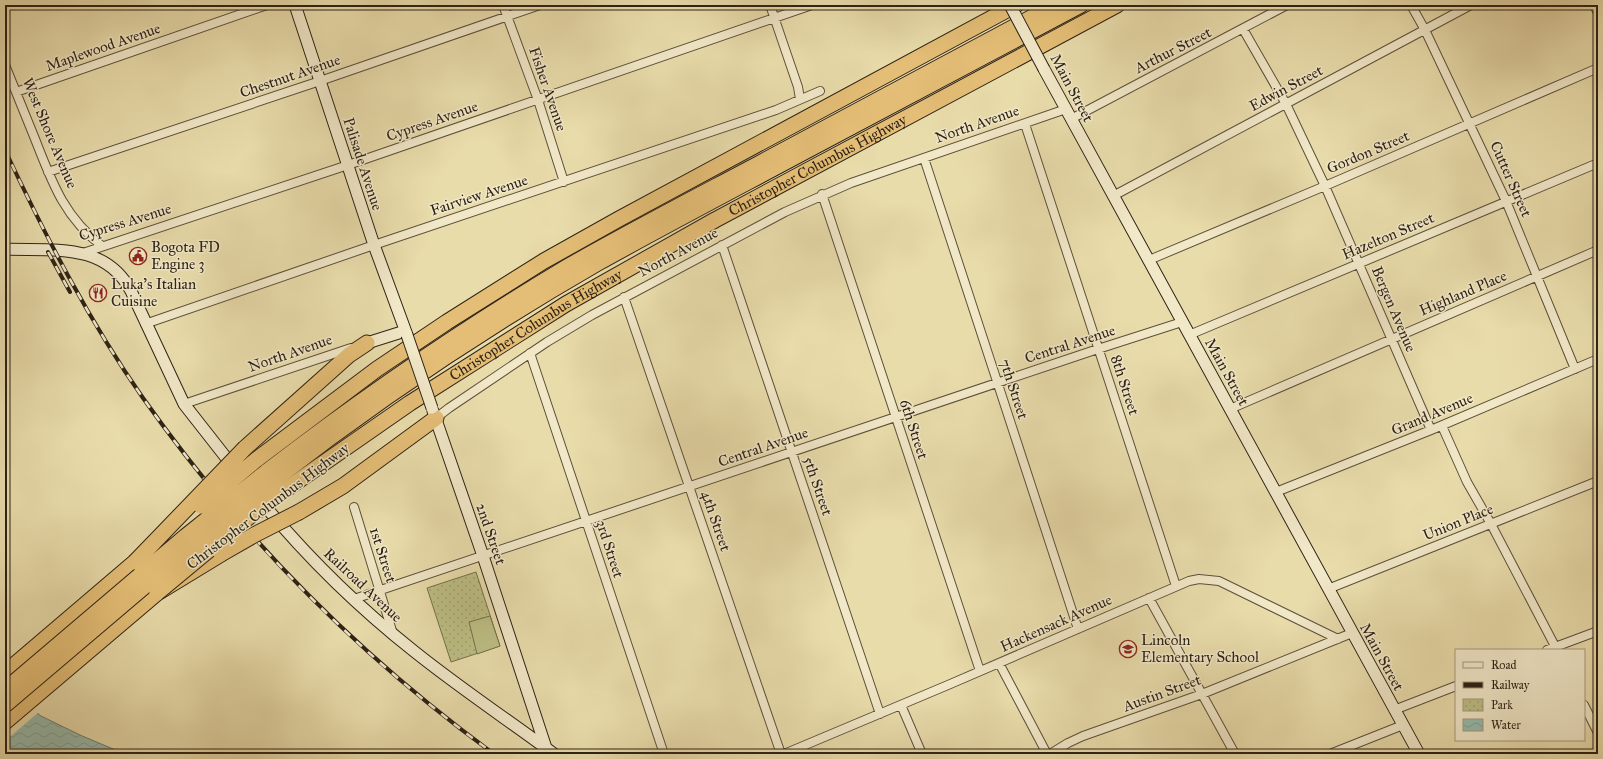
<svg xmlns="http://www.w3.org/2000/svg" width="1603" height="759" viewBox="0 0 1603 759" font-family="'IM FELL Great Primer',serif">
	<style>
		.park { fill: url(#park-dots); stroke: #74704e }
		.pitch { fill: #bcbf85; stroke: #74704e }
		.water { fill: url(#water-waves); stroke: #6d7e70 }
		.pier { fill: #e9dcab }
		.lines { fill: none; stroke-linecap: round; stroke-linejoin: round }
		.street-casing { stroke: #5c503b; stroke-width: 10 }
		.secondary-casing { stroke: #2d2216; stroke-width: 13 }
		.highway-casing { stroke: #2d2216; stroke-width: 17 }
		.street { stroke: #f1e8c8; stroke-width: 8 }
		.secondary { stroke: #f1e8c8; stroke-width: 11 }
		.highway { stroke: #e4be76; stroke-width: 15 }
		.rail-casing { stroke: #2d2216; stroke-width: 4 }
		.rail { stroke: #f1e8c8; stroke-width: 2.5; stroke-dasharray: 8; stroke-linecap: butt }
		.secondary-bridge-casing { stroke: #2d2216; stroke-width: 13; stroke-linecap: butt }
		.highway-bridge-casing { stroke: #2d2216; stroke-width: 17; stroke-linecap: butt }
		.secondary-bridge { stroke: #f1e8c8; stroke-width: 11 }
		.highway-bridge { stroke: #e4be76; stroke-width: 15 }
		.labels { text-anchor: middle; stroke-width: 3; stroke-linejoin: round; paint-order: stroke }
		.street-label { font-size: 15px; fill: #2d2216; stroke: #f1e8c8 }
		.poi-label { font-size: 15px; fill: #2d2216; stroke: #f1e8c8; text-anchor: start }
	</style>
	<defs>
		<pattern id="park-dots" width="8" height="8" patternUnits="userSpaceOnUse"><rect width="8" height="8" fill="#bcbf85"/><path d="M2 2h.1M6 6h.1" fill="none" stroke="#a2a472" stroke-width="1.8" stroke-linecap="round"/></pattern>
		<pattern id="water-waves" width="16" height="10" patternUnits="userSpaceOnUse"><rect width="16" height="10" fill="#97bbac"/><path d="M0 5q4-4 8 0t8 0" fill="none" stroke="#82a093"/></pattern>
	</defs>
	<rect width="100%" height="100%" fill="#e9dcab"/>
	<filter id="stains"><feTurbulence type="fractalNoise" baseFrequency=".005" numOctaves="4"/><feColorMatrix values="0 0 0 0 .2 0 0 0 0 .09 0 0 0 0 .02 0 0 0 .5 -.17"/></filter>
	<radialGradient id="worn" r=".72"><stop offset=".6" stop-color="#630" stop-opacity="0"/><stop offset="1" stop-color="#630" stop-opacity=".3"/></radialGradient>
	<path class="park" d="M476,572L500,646L451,662L427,588Z"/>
	<path class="pitch" d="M490,616L500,646L477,654L469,622Z"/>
	<path class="water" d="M5,690L41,716L80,735L125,754H5Z"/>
	<path class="pier" d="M5,688L39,712L5,741Z"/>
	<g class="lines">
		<defs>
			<path id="street" d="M503,5L538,100L564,182
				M770,5L798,87L800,99
				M1411,5L1425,30L1506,201L1575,369
				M1594,5L1598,13
				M1243,29L1286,104L1325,186L1431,430
				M5,65C15,90 25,114 35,139C52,182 64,217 102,246
				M16,92L267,5
				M1071,119L1287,5
				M1025,124L1176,586
				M924,158L1078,629
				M48,172L320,81L540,5
				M822,194L980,671
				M1113,196L1471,5
				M722,245L880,714
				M83,253L348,165L812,5
				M1149,260L1325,186L1598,68
				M624,297L781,754
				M145,324L374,245L776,110L820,91
				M1189,335L1598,163
				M530,353L664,754
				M184,404L351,348
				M1230,409L1598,250
				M436,418L449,408L547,342L592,315L785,212L851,183L1066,109
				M1442,426L1467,482L1491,524L1557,650
				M1276,492L1431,430L1598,359
				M354,507L393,634
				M1328,589L1598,481
				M1149,598L1235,754
				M354,599L1098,349L1182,322
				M1547,650L1598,631
				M999,663L1047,754
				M901,705L922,754
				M1584,705L1598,733
				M1394,710L1456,686
				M784,754L948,685L1189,581L1199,579L1219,581L1338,639
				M1050,754L1068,743L1083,736L1202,694L1352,633
				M1330,754L1403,725"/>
			<path id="secondary" d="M295,5L374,245L407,335
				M1044,69L1419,754
				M5,249C53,251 105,242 131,291L184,404L235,469
				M367,343L405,331
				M433,411L483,556L546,748
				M260,500C306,556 358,607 415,652C460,688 508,720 554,754"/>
			<g id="highway">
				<path d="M245,448L349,355L367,343"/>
				<path d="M256,460L377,369L447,322L544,261L619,219L1016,5"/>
				<path d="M266,472C362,398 463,329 567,267C630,231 694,198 758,164C857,111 956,58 1055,5"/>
				<path d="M273,481C376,401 485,328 598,263C668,224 739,187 810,149C900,101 990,53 1081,5"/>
				<path id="s1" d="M282,492L410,403L566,304L715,220L1117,5"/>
				<path d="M299,512L343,486L436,418"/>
				<path d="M5,673L135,562"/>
				<path d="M5,722L157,593L221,554"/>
			</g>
		</defs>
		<use href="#street" class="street-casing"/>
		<use href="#secondary" class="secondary-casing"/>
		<use href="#highway" class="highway-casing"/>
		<use href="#street" class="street"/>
		<use href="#secondary" class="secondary"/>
		<use href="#highway" class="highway"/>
		<defs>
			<path id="rail" d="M5,150C45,235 89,321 143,398C242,538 357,654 494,754
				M48,252L70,292"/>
		</defs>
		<use href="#rail" class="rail-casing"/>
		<use href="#rail" class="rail"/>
		<defs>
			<path id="secondary-bridge" d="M1010,5L1044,69
				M407,335L432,408"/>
			<path id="highway-bridge" d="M201,506L256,460
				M221,554L254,535L299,512
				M135,562L245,448
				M157,593L245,520L282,492
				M5,690L186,536L266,472
				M5,705L185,552L273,481"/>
		</defs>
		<use href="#secondary-bridge" class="secondary-bridge-casing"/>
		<use href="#highway-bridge" class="highway-bridge-casing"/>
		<use href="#secondary-bridge" class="secondary-bridge"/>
		<use href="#highway-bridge" class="highway-bridge"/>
	</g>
	<defs>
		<symbol id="civic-ring" viewBox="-11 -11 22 22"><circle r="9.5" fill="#f1e8c8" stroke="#8f2418" stroke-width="1.5"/><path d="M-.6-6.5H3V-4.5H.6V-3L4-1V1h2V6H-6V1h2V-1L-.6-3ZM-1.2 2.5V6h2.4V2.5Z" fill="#8f2418"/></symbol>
		<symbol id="restaurant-ring" viewBox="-11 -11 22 22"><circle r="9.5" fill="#f1e8c8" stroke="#8f2418" stroke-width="1.5"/><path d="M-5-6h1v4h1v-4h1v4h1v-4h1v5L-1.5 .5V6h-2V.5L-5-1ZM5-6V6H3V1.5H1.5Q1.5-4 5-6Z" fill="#8f2418"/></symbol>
		<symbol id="school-ring" viewBox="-11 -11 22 22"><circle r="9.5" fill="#f1e8c8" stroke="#8f2418" stroke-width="1.5"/><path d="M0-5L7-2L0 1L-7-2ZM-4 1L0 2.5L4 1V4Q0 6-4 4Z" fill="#8f2418"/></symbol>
	</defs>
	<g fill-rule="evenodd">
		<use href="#civic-ring" x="128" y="246" width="20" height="20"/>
		<use href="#restaurant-ring" x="88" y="283" width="20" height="20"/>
		<use href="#school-ring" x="1118" y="639" width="20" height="20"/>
	</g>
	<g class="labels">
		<g class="street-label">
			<text transform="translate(103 47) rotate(-19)" y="5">Maplewood Avenue</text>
			<text transform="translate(1173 50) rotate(-27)" y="5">Arthur Street</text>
			<text transform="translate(290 76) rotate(-19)" y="5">Chestnut Avenue</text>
			<text transform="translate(1072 88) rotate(62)" y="5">Main Street</text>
			<text transform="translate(1286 88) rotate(-28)" y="5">Edwin Street</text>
			<text transform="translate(548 89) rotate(71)" y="5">Fisher Avenue</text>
			<text transform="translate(432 121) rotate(-19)" y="5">Cypress Avenue</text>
			<text transform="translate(977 124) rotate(-19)" y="5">North Avenue</text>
			<text transform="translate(50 133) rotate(67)" y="5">West Shore Avenue</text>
			<text transform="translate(1368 152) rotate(-23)" y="5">Gordon Street</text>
			<text transform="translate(363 164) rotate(72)" y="5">Palisade Avenue</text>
			<text dy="5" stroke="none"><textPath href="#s1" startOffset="628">Christopher Columbus Highway</textPath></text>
			<text transform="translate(1511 179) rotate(66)" y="5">Cutter Street</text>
			<text transform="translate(479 195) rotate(-18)" y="5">Fairview Avenue</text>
			<text transform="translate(125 222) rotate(-17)" y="5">Cypress Avenue</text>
			<text transform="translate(1388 236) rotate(-23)" y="5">Hazelton Street</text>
			<text transform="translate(678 252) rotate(-28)" y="5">North Avenue</text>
			<text transform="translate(1463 293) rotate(-23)" y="5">Highland Place</text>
			<text transform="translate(1394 309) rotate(67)" y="5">Bergen Avenue</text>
			<text dy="5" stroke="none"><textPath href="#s1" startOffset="304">Christopher Columbus Highway</textPath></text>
			<text transform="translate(1070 344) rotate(-18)" y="5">Central Avenue</text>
			<text transform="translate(290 353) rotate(-19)" y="5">North Avenue</text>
			<text transform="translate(1227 372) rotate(61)" y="5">Main Street</text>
			<text transform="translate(1125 385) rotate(72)" y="5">8th Street</text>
			<text transform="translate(1014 389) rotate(72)" y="5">7th Street</text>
			<text transform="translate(1432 414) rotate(-23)" y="5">Grand Avenue</text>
			<text transform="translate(914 429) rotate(72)" y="5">6th Street</text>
			<text transform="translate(763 447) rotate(-19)" y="5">Central Avenue</text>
			<text transform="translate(818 486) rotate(71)" y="5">5th Street</text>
			<text transform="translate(268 506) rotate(-37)" y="5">Christopher Columbus Highway</text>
			<text transform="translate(716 521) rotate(71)" y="5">4th Street</text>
			<text transform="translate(1458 522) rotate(-22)" y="5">Union Place</text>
			<text transform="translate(491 534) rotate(71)" y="5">2nd Street</text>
			<text transform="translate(610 549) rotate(72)" y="5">3rd Street</text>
			<text transform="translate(383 555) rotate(72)" y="5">1st Street</text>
			<text transform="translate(363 585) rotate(43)" y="5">Railroad Avenue</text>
			<text transform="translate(1056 623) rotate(-24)" y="5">Hackensack Avenue</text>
			<text transform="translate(1382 657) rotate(61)" y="5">Main Street</text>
			<text transform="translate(1162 693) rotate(-20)" y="5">Austin Street</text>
		</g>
		<g class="poi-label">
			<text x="151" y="252">Bogota FD<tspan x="151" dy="17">Engine 3</tspan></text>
			<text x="111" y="289">Luka's Italian<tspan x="111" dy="17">Cuisine</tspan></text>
			<text x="1141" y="645">Lincoln<tspan x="1141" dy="17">Elementary School</tspan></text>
		</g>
	</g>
	<rect width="1603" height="759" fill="none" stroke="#e9dcab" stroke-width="20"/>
	<rect x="6" y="6" width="1591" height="747" fill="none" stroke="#2d2216" stroke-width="2"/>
	<rect x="10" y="10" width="1583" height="739" fill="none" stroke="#2d2216"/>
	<rect x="1455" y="649" width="130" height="92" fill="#f1e8c8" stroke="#a39981"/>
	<rect x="1463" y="662" width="20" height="6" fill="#f1e8c8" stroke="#a39981"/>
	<text x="1491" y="669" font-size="12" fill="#2d2216">Road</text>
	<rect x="1463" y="682" width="20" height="6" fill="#2d2216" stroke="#a39981"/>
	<text x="1491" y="689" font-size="12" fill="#2d2216">Railway</text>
	<rect x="1463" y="699" width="20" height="12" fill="url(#park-dots)" stroke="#a39981"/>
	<text x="1491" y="709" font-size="12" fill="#2d2216">Park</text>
	<rect x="1463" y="719" width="20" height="12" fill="url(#water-waves)" stroke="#a39981"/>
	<text x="1491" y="729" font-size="12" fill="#2d2216">Water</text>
	<rect width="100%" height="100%" filter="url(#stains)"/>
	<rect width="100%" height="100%" fill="url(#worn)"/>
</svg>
